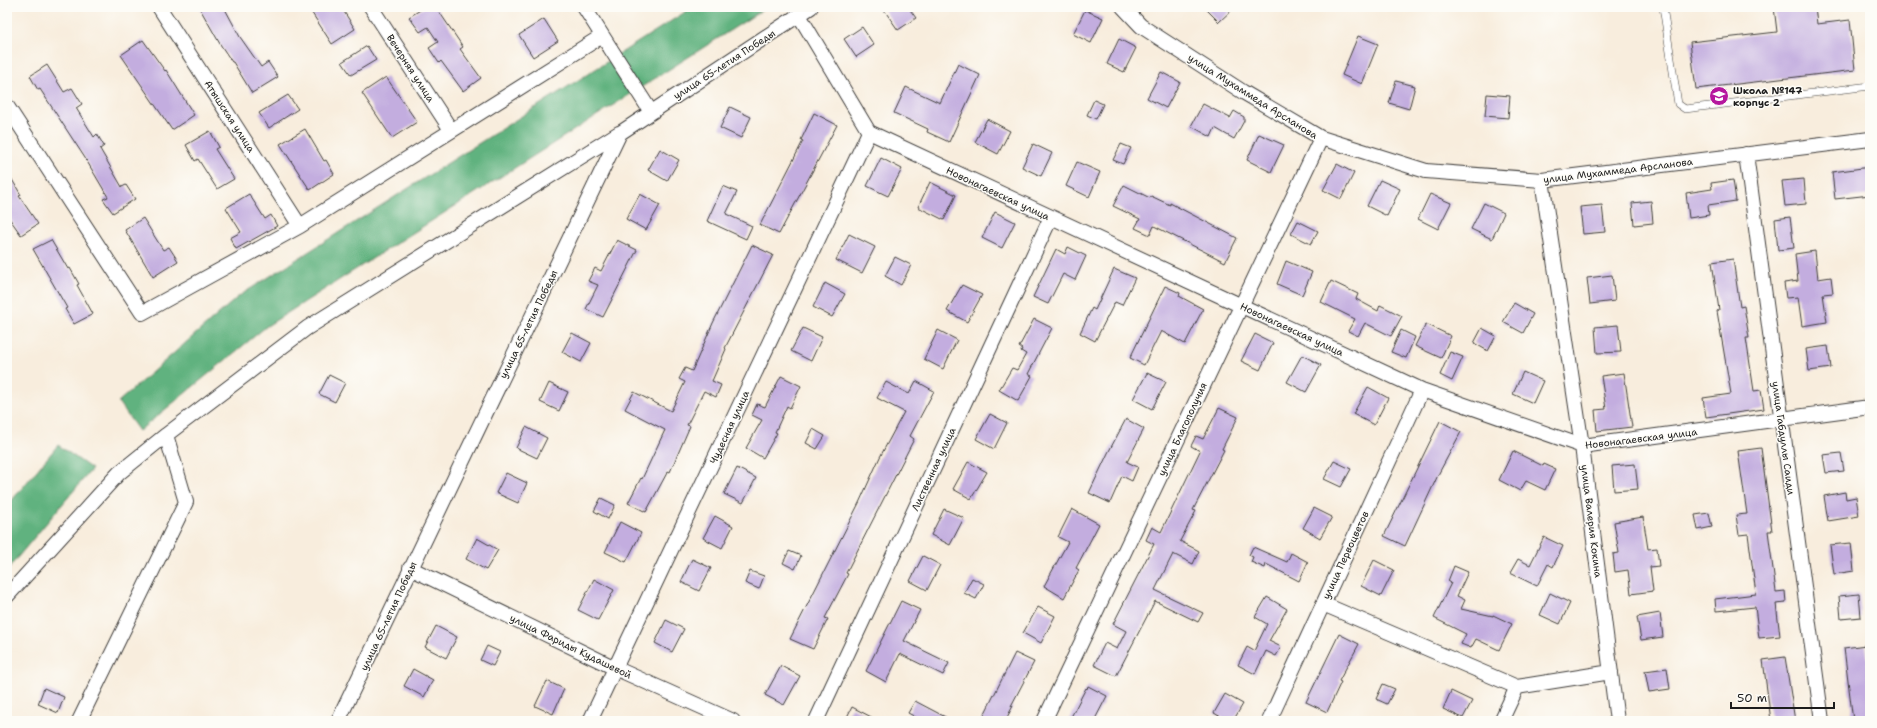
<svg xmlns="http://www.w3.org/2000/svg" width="1877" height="728" viewBox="0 0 1877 728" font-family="'Shantell Sans',sans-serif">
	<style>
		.forest { fill: #60b27f; stroke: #3e674e }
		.building { fill: #c3addf }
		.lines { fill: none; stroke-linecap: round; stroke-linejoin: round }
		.lane-casing { stroke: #3d3b39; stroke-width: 8 }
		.street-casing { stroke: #3d3b39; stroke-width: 16 }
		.lane { stroke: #fff; stroke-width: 7 }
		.street { stroke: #fff; stroke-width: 14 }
		.labels { text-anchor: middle; stroke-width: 3; stroke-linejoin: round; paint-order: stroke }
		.street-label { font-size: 10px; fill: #1c1c1c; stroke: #fdfcf7 }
		.poi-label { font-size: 10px; font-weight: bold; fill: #1c1c1c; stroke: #fdfcf7; text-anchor: start }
	</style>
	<rect width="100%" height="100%" fill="#fdfcf7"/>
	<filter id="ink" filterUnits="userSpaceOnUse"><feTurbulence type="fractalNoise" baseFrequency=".025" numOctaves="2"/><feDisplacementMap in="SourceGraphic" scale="8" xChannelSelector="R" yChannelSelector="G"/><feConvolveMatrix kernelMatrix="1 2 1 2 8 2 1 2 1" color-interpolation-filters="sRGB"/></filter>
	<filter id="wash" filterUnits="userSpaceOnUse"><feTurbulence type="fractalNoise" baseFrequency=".012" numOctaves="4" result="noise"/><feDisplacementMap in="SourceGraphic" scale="16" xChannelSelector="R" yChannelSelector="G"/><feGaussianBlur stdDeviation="0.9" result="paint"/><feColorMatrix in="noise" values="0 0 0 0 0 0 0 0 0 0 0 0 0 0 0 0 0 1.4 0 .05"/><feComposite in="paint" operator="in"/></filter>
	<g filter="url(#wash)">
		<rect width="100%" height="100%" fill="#f8eddd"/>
		<path class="forest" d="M693,7H767L267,326L139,431L118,402L239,296Z
			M58,445L92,469L7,570V506Z"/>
		<g id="blocks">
			<path class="building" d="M199,7H224L240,37L261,67L268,62L278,77L252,93L233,62H232L220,44Z
				M308,7H341L355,29L332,44Z
				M425,7H436L463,47L460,49L481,78L463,91L441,61L439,63L429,48L438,42L428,27L420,32L409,17Z
				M882,7H908L916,18L898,30Z
				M1204,7H1235L1219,22Z
				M1774,7H1815L1817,24L1850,20L1855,70L1696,89L1690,42L1777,32Z
				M1085,10L1103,18L1091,43L1073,34Z
				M544,19L558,41L533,57L519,35Z
				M862,27L874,45L856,57L844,39Z
				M1358,36L1378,44L1362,84L1342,75Z
				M1119,39L1136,48L1124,72L1107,64Z
				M143,40L165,71L166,70L194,115L172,130L121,55Z
				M367,46L376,60L351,75L342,62Z
				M958,64L980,75L949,142L927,132L928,129L894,113L906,87L940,103Z
				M47,65L64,92L72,88L82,104L76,108L94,137L97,134L104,146L100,149L122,187L126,185L135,199L113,213L103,199L108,197L85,158L40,89L38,90L30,76Z
				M1161,72L1180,82L1166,108L1147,98Z
				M386,77L417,122L392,138L362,93Z
				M1396,81L1415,86L1409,109L1389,103Z
				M1487,94L1510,96L1508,118L1485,116Z
				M288,95L298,109L269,128L259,113Z
				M1094,100L1103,104L1096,119L1087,115Z
				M1203,104L1230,118L1234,111L1244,117V121L1234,139L1215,128L1211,137L1191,126Z
				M730,107L751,117L741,138L720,128Z
				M814,113L837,125L779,234L760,225L803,141L801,140Z
				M987,119L1010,131L998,154L975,142Z
				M305,129L324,161L326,160L334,174L310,190L280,144Z
				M210,131L219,147L215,149L234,179L217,189L198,159L195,161L186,145Z
				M1259,134L1284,145L1271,172L1247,160Z
				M1033,144L1052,153L1041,176L1022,167Z
				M1121,144L1131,148L1123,164L1113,160Z
				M660,149L679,160L667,181L648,170Z
				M881,158L902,169L888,196L867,186Z
				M1077,162L1100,172L1089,197L1066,186Z
				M1337,164L1354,173L1341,199L1323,190Z
				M1870,167V195L1835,199L1832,172Z
				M7,171L21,195L19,196L38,224L21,235L7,215Z
				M1804,179L1806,204L1785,206L1782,181Z
				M1380,180L1400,189L1387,216L1367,206Z
				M1733,180L1736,201L1708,205L1709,215L1689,218L1686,193L1712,189L1711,183Z
				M930,182L956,195L944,220L918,207Z
				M1124,185L1150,198L1151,196L1170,205V203L1237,238L1225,262L1154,226L1150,235L1135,228L1140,219L1113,206Z
				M723,186L737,192L726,214L752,226L746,239L707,221Z
				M249,194L265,219L271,215L277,226L236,249L230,238L241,232L226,208Z
				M640,194L660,205L646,230L626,219Z
				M1430,194L1451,203L1438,229L1418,219Z
				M1651,201L1653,223L1634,225L1632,203Z
				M1484,203L1504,213L1492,239L1471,229Z
				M1602,205L1605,232L1583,234L1580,207Z
				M995,212L1015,222L1002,248L982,238Z
				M1790,217L1794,248L1778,250L1775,219Z
				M143,218L163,250L169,247L178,261L153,277L125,230Z
				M1298,221L1318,231L1311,244L1291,234Z
				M849,234L875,247L862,273L836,260Z
				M51,240L68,269L70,268L79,284L77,285L93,314L74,324L65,309L67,308L33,249Z
				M617,240L637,250L603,317L586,309L598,285L588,281L595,268L601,271Z
				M752,245L773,255L725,348L726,349L712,381L721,385L716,397L704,391L687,425L690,426L670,472L668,471L646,512L628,503L641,478L642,479L665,430L625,409L634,392L671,411L685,382L679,379L685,368L692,371L713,323Z
				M1068,247L1086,256L1075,280L1063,274L1048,304L1033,297L1056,249L1065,254Z
				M1815,251L1818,279L1831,277L1833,293L1823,294L1827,322L1802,326L1798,297L1786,298L1784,283L1798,281L1795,254Z
				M895,257L911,265L901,285L885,276Z
				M1733,259L1740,307L1744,306L1749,338H1746L1754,391L1761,390L1764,409L1706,417L1703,398L1731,394L1717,311L1719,310L1712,262Z
				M1286,261L1312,272L1302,295L1277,284Z
				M1114,269L1135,278L1122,305L1115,302L1095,341L1080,333L1092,308L1095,310Z
				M1612,275L1615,301L1590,304L1587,278Z
				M1331,281L1358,294L1356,299L1378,311L1380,305L1402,316L1391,336L1365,323L1358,336L1348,331L1355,319L1321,302Z
				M825,283L845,294L832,317L813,307Z
				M962,285L982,295L967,322L947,311Z
				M1165,286L1180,293L1179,296L1203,309L1185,344L1161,331L1144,365L1130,358Z
				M1514,303L1533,314L1523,333L1503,322Z
				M1034,319L1052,328L1028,374L1032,376L1018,401L999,390L1012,368L1017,370L1026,354L1021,351L1022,349L1019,347Z
				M1426,324L1451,336L1441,358L1415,346Z
				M1618,325L1621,352L1597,353L1595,327Z
				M803,328L822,337L811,361L791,351Z
				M1482,328L1496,336L1488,351L1474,343Z
				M938,330L957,340L943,369L924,359Z
				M1401,330L1415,337L1406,358L1391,352Z
				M572,333L591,343L581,362L562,352Z
				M1255,334L1273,343L1260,370L1241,361Z
				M1828,346L1831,368L1809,371L1806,349Z
				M1450,352L1463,357L1452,381L1440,375Z
				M1302,355L1321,365L1306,392L1287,382Z
				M1523,372L1543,381L1533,403L1513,394Z
				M1147,373L1166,382L1152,409L1133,399Z
				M1624,373L1632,427L1597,431L1595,410L1606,409L1601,376Z
				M329,375L345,383L335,402L319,394Z
				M781,376L801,386L790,408L787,406L775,432L777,433L763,458L746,448L762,420L752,415L757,404L765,407Z
				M916,381L934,391L910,436L914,439L846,573L848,574L825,618L828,619L813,649L790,639L859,503L880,457L904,412L877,398L886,382L909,394Z
				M549,383L568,392L559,411L540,402Z
				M1368,387L1388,398L1374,425L1353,414Z
				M1219,408L1238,417L1222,449L1224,450L1193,510L1196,511L1180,541L1199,551L1193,564L1173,554L1155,590L1203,613L1198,622L1155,601L1116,676L1094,665L1105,643L1117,649L1126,631L1113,624L1154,544L1146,540L1152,527L1161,532L1200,451L1191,446L1196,436L1203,439Z
				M990,414L1007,423L994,449L976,439Z
				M1126,419L1144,429L1127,462L1138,467L1132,481L1122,476L1110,503L1089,493L1108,453Z
				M1440,421L1461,432L1439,473L1405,546L1384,536Z
				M526,427L547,438L537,458L516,448Z
				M813,429L825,436L817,449L806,443Z
				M1761,448L1772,531H1768L1776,592L1785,591L1786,603L1776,604L1780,636L1759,638L1755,607L1716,611L1715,599L1756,594L1748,534L1739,535L1736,515L1747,514L1738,451Z
				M1513,451L1543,466L1544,464L1555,469L1545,490L1526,481L1520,491L1499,480Z
				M1841,453L1844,471L1826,473L1823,455Z
				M1334,461L1351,469L1341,487L1324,479Z
				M968,462L987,472L971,499L953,489Z
				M1635,464L1638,489L1614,491L1612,466Z
				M737,468L756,478L743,503L724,494Z
				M506,473L527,483L518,503L496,493Z
				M1845,492L1846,499L1856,497L1859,516L1828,521L1824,496Z
				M601,498L615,505L608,519L594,511Z
				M1314,508L1332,517L1320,538L1303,528Z
				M944,509L964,518L950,545L931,535Z
				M1072,509L1099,524L1076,568L1079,570L1064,598L1044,586L1068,542L1058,537Z
				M1709,513L1712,527L1698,530L1695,515Z
				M715,516L733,526L722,548L703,538Z
				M1643,517L1648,549L1657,548L1659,566L1650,567L1653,591L1631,594L1628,570L1615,572L1613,554L1619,553L1614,522Z
				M620,522L641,533L626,562L605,552Z
				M1544,537L1563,546L1553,567L1548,564L1537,586L1510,573L1518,559L1530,565Z
				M477,538L498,550L486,570L466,559Z
				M1851,543L1854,571L1834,574L1830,545Z
				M1253,547L1287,562L1291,553L1308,562L1299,581L1266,564L1265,568L1251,562L1253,557L1249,555Z
				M789,551L801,556L795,569L783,563Z
				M923,556L940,565L927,590L910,581Z
				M692,559L711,568L699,591L681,582Z
				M1374,560L1394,570L1381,596L1361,586Z
				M1454,566L1468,572L1457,596L1465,600L1461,609L1493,616V615L1512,624L1499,650L1476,639L1471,648L1461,644L1466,634L1434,618L1451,583L1448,581Z
				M750,571L764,576L759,589L745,583Z
				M972,578L984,584L976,599L964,593Z
				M594,579L614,590L598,620L578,610Z
				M1550,593L1570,603L1560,624L1540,615Z
				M1859,594L1861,617L1841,619L1839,596Z
				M1267,597L1287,609L1269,641L1281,647L1276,656L1266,651L1255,674L1238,665L1247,647L1254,651L1267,624L1255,617Z
				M901,601L920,610L904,641L949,663L943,675L900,654L886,682L866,671Z
				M1038,607L1055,616L1041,643L1023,633Z
				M1660,613L1663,637L1641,640L1637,617Z
				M666,620L684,629L672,652L655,643Z
				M436,626L457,637L446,658L425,647Z
				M1339,634L1359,644L1339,681L1341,682L1327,712L1306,702Z
				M1866,645L1870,681V721H1853L1844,648Z
				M487,646L500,652L493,666L480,660Z
				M1015,653L1034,662L1011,706H1013L1005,721H981Z
				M1785,657L1795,721H1771L1763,660Z
				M781,666L800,676L784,705L765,695Z
				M1667,668L1670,689L1649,692L1645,671Z
				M413,669L433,680L424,697L404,686Z
				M547,681L564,689L553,714L535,706Z
				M1383,684L1395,689L1387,704L1376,699Z
				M1088,686L1107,696L1094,721H1069L1086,688L1087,689Z
				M44,688L64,697L58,713L38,704Z
				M1451,691L1472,701L1463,718L1443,709Z
				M1225,694L1243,704L1233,721H1228L1214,713Z
				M915,701L953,721H923L908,713Z
				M852,707L879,721H845Z"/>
		</g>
	</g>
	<g filter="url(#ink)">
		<use href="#blocks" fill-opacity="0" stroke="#3d3b39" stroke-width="1"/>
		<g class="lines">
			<defs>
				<path id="lane" d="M1663,7L1678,104L1685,109L1870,86"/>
				<path id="street" d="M159,7L300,226
					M371,7L451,130
					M584,7L651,112
					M1123,7L1141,26L1243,92L1321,138L1426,171L1542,180L1870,139
					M799,15L869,132L1422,390L1582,446L1870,407
					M7,106L142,313L300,226L602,36
					M1746,154L1822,721
					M1542,180L1582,446L1617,721
					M410,568L615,668L733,721
					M7,596L119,473L166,435L307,328L619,133
					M1323,604L1517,687L1611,672
					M79,721L186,502L166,435
					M338,721L620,133L811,7
					M590,721L869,132
					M816,721L1051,217
					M1044,721L1321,138
					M1269,721L1422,390
					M1501,721L1517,687"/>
			</defs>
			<use href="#lane" class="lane-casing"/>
			<use href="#street" class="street-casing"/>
			<use href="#lane" class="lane"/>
			<use href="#street" class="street"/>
		</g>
	</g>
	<defs>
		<symbol id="school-disc" viewBox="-11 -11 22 22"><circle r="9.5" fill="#b5179e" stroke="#fdfcf7"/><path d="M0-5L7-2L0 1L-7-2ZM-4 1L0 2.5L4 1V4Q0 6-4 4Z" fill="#fff"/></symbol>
	</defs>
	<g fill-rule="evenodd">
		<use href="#school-disc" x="1708" y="85" width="22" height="22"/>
	</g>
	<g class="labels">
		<g class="street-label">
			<text transform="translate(724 64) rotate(-33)" y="4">улица 65-летия Победы</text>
			<text transform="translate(411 68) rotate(57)" y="4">Вечерняя улица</text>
			<text transform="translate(1253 96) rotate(32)" y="4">улица Мухаммеда Арсланова</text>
			<text transform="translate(230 116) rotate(57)" y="4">Атышская улица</text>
			<text transform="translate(1618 170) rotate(-7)" y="4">улица Мухаммеда Арсланова</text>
			<text transform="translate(998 193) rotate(25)" y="4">Новонагаевская улица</text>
			<text transform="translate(528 324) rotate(-64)" y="4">улица 65-летия Победы</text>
			<text transform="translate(1292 329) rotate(25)" y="4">Новонагаевская улица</text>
			<text transform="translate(729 427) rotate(-65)" y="4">Чудесная улица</text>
			<text transform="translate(1182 429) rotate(-65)" y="4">улица Благополучия</text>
			<text transform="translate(1641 438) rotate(-7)" y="4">Новонагаевская улица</text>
			<text transform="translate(1784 438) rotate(82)" y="4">улица Габдуллы Саиди</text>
			<text transform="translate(933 469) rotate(-65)" y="4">Лиственная улица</text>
			<text transform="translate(1592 521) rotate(83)" y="4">улица Валерия Кокина</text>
			<text transform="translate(1345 555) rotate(-65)" y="4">улица Первоцветов</text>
			<text transform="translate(388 616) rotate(-65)" y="4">улица 65-летия Победы</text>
			<text transform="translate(571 646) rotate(26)" y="4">улица Фариды Кудашевой</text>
		</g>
		<g class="poi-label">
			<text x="1733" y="94">Школа №147<tspan x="1733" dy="12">корпус 2</tspan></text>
		</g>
	</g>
	<rect width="1877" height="728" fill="none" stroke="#fdfcf7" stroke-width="24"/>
	<path d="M1731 702v6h103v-6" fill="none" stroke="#1c1c1c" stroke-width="2"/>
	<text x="1737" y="702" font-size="12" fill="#1c1c1c" stroke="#fdfcf7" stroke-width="3" paint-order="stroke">50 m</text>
</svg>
